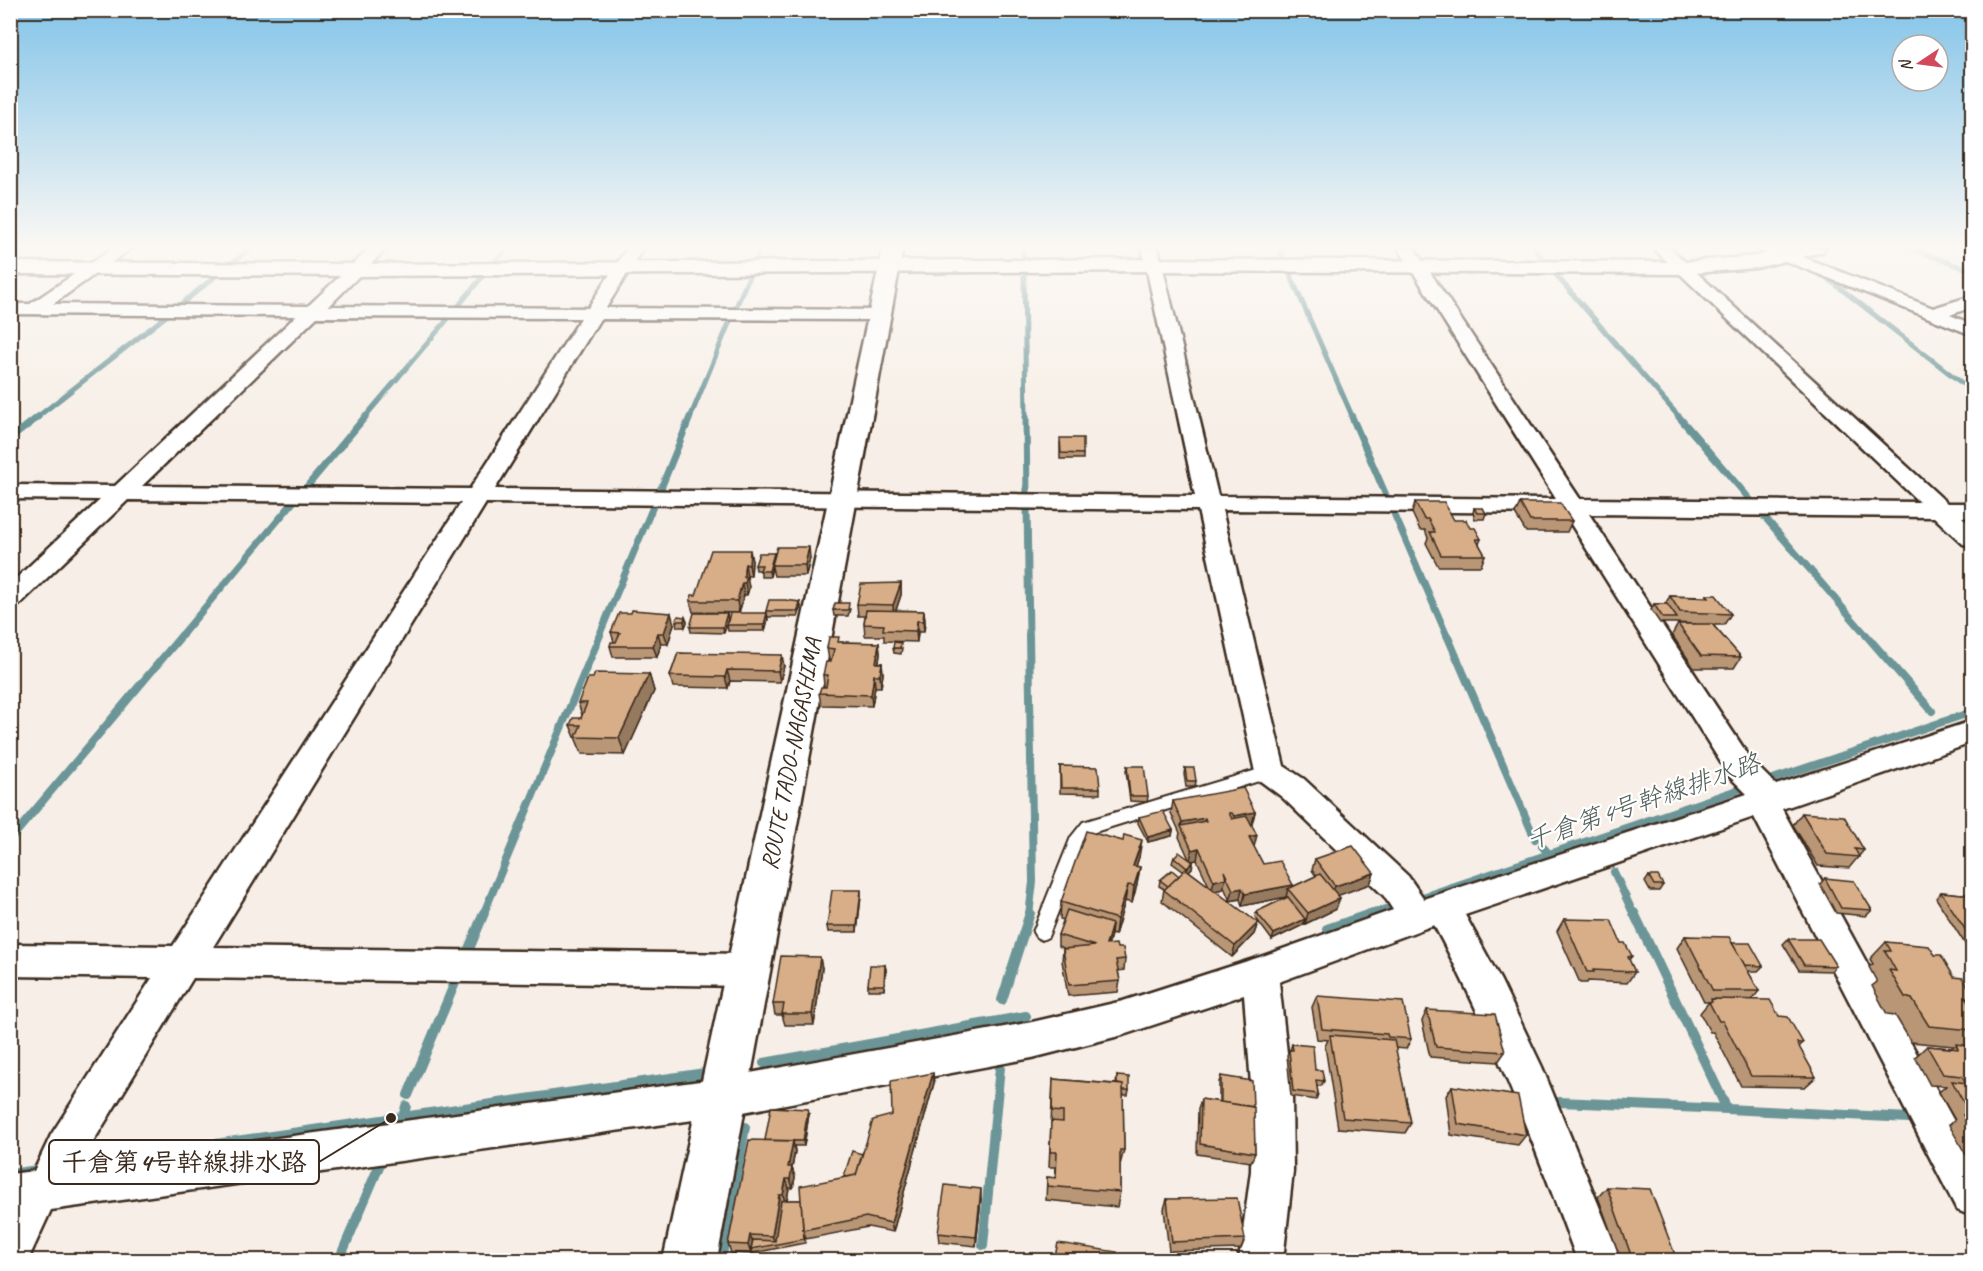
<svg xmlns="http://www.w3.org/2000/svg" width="1983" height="1271" viewBox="0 0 1983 1271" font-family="Caveat,'Klee One',sans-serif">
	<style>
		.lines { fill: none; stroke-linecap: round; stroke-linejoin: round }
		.stream-far3 { stroke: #6c9598; stroke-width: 5 }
		.stream-far2 { stroke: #6c9598; stroke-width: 7 }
		.stream-far1 { stroke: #6c9598; stroke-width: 8 }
		.stream { stroke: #6c9598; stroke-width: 10 }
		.service-casing { stroke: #3b2a1e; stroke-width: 4 }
		.minor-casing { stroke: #3b2a1e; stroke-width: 5 }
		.tertiary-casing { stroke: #3b2a1e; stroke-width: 5 }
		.secondary-casing { stroke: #3b2a1e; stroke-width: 5 }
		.service { fill: #fff; fill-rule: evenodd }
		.minor { fill: #fff; fill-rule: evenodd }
		.tertiary { fill: #fff; fill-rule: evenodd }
		.secondary { fill: #fff; fill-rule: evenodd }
		.wall { fill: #b99675; stroke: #3b2a1e; stroke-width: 1.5; fill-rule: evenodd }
		.shaded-wall { fill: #967a5f; stroke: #3b2a1e; stroke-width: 1.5 }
		.building { fill: #d7ae88; stroke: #3b2a1e; stroke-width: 1.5 }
		.labels { text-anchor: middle; stroke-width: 4.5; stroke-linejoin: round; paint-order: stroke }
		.street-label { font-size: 24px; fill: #3b2a1e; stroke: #fff }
		.water-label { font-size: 26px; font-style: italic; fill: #54605b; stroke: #fff }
		.leader { fill: none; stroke: #3b2a1e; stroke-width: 2 }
		.callout-dot { fill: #3b2a1e; stroke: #fff; stroke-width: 2 }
		.callout { fill: #fff; stroke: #3b2a1e; stroke-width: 2 }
		.callout-label { font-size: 26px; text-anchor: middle; font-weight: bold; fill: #3b2a1e }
	</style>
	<rect width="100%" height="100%" fill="#f7efe7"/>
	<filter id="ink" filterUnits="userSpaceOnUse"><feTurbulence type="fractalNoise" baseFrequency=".0167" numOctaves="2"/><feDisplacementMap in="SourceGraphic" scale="12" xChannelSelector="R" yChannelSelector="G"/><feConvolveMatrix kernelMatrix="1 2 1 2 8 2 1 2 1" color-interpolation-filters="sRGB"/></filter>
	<g filter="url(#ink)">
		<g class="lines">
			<path class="stream-far3" d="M1023,248L1024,258
				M1279,248L1284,260
				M1534,248L1545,261
				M1909,248L1972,271
				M755,261L761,248
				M232,263L251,248
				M494,263L507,248
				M1289,272L1353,418
				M1024,273L1026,418
				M1822,274L1972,391
				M1556,275L1680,418
				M176,308L216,276
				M455,310L483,276
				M734,312L750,274
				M36,418L170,313
				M364,418L452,314
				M690,418L732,316"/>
			<path class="stream-far2" d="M1026,417L1027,497
				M1352,417L1388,500
				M1679,417L1753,503
				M10,439L38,417
				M304,490L365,417
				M659,493L690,417
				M1027,506L1029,636
				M1393,511L1447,636
				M1762,514L1867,636
				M181,636L295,500
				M599,636L654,504"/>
			<path class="stream-far1" d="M1029,635L1033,882L1029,915
				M1447,635L1535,839
				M1866,635L1932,711
				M1761,783L1972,712
				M10,840L182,635
				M1542,846L1549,854
				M1614,872L1634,915
				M1414,900L1749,786
				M483,915L600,635
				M1369,915L1400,904"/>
			<path class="stream" d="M1634,913L1727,1109L1910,1118
				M1327,929L1373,913
				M466,956L484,913
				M1002,1000L1030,913
				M764,1063L1026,1016
				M408,1095L457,978
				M1559,1102L1727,1109
				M403,1117L406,1106
				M71,1165L705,1073
				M10,1174L45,1169
				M983,1245L1000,1067
				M339,1260L380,1164
				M721,1260L745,1127"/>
			<defs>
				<path id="service" d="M1270,766L1275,768L1278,772L1275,776L1095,832L1086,841L1048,937L1042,940L1036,937L1033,932L1071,837L1083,822Z"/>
				<path id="minor" d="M113,248H132L53,304L308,306L370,248H387L329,306L588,308L627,248H643L606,308L879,310L888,315L879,320L600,319L495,489L1195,496L1142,248H1158L1218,496L1556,499L1398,248H1414L1580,499L1919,502L1653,248H1670L1947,503H1972V517H1962L1972,526V546L1963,544L1934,517L1589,514L1752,761L1776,785L1972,721V743L1782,809L1972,1154V1216L1957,1210L1754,817L1465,915L1501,981L1542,1067L1621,1260H1577C1535,1146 1492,1033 1434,925L1279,982L1292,1097L1293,1171L1283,1260H1239L1251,1171L1252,1097L1244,995L1123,1035L1032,1058L722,1116L51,1210L28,1260H10V1174L34,1171L51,1135L152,978L10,976V944L173,946L461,503L128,500L19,605L10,607V584L100,500L10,499V485L115,486L296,316L10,314V304H30ZM317,317L581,318L470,489L142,486ZM486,503L1198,510L1255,772L1259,780L1282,797L1384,896L1393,910L1260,957L1123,1001L1032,1022L722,1078L79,1165L193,978L748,986L761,981L766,970L761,959L748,954L213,947ZM1222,510L1564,513L1730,777L1747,794L1424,899L1408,876L1304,779L1284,766Z
					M1758,248H1780L1933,308L1972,296V307L1950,315L1972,324V335L1760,251Z"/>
				<path id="tertiary" d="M1790,248H1825L1822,252L1756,268L1682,274L1154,271L356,276L10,274V262L356,264L1154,259L1682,262L1756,256Z"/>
				<path id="secondary" d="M883,248H903L717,1260H663Z"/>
			</defs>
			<use href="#service" class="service-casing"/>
			<use href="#minor" class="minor-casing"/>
			<use href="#tertiary" class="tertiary-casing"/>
			<use href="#secondary" class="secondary-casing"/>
			<use href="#service" class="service"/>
			<use href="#minor" class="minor"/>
			<use href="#tertiary" class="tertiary"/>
			<use href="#secondary" class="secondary"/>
		</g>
		<path class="wall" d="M1060,443L1083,454V459H1060Z
			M1415,502L1470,528L1481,539L1479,544L1485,555L1481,566H1438L1426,543L1428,538L1425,530H1420L1412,513Z
			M1520,503L1572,521L1567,532H1526L1515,514Z
			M1474,508L1486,513L1484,519H1475L1473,513Z
			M774,553V557L810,558L806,576H774L772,567L770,577H761V570H756L755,565Z
			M752,561L751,576H747V577L749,588L747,595H744L739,613L693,612L690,601L696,595Z
			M901,583V595L896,610L924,611L925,622L924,632H918L917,642L884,641V636H865L864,624L865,616H858L857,604Z
			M1707,595L1731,614L1724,625H1713L1741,657L1734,668H1694L1672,635L1678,624H1695L1674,623H1660L1651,610L1654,604H1665L1670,596L1705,597Z
			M800,602L801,607L798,617H767L768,619L765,631H728L727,625L766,613V611Z
			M850,609L848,616H834L833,610Z
			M685,617L687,622L685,627H677L676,621Z
			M728,619L724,633L691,632L690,627Z
			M674,624L668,644H661L657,657H613L610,646L614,642L611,632Z
			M840,642L879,643L880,654L879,663H882L883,674L881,687H875L872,706L821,705L819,693L824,686L823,675L831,662V660H829L827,648Z
			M893,648H902L901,654L894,653Z
			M678,653L784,666L780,682L730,681L728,688L673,687L670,676Z
			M649,674L654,691L625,755L582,754L570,725L581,718L582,715L578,703Z
			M1060,766L1100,788V794L1060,793Z
			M1127,766L1148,796L1147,802L1130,801L1126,771Z
			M1185,768L1196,781L1195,787H1186L1184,774Z
			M1173,801L1255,812L1252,824H1251L1254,847L1263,864L1292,887L1316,876L1312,870L1315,859L1374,873L1370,884L1338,895L1336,909L1305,924L1304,923L1303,925L1272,940L1255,917L1256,912L1285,898L1286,897L1242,906L1240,899L1230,901L1224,887L1223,889L1215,891L1258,923L1254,934L1232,957L1162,901L1164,889L1159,886L1160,880L1179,876L1184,872L1172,863L1174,857L1189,859L1179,837L1180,833L1171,813ZM1197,860L1209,886L1189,871L1192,868L1193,862L1191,861Z
			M1802,813L1864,850L1849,868L1818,866L1793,825Z
			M1139,817L1173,830L1172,836L1148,842L1138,823Z
			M1139,857L1136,866L1140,867L1137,884L1132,903L1125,901L1115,935L1111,934L1108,945L1117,948L1125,959L1124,970L1118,971L1120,981L1118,992L1068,996L1062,961L1063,949H1066L1058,946V935L1064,920L1060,919L1061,902Z
			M1649,876L1663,885L1659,891H1650L1645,882Z
			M1825,878L1872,910L1866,916L1836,913L1820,884Z
			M1941,892L1972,895V947H1967L1936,898Z
			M861,896L857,932H828L827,926Z
			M1564,919L1621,943L1632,956L1629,960L1635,972L1627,983L1588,981L1587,983H1580L1557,931Z
			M1685,936L1732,943L1763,966L1758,971H1748L1759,991L1752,1000L1779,1016L1803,1043L1799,1047L1816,1077L1805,1087L1741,1086L1713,1032H1710L1700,1013L1709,1002H1704L1677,948Z
			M1788,939L1836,966L1831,971L1799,970L1783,944Z
			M1886,942L1935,955L1954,977L1972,993V1000L1970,1003L1972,1007V1161L1969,1160L1949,1125L1955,1120L1939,1092L1946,1086L1930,1085L1915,1057L1927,1046L1951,1048L1954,1046L1911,1042L1895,1015L1887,1014L1872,986L1877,982L1869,967L1873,964L1870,959Z
			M885,965L886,970L884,990H868V985Z
			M822,968L814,1025H785L782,1015H775L773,1004Z
			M1317,996L1411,1039L1406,1049L1395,1048L1411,1123L1405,1133L1338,1128L1325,1046L1328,1040L1317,1039L1312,1007Z
			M1427,1010L1505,1052L1498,1062L1430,1057L1422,1021Z
			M1292,1044L1315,1070L1324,1081L1321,1086H1317L1318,1094L1316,1100L1291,1096L1287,1055L1289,1050H1290Z
			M1117,1076L1129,1090L1128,1095H1123L1124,1150L1120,1165V1192L1117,1207L1046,1200L1047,1177L1055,1178L1056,1167H1049L1053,1079L1116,1084Z
			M1221,1076L1253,1107L1255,1153L1251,1162L1197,1154L1198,1109L1201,1099L1219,1102V1082Z
			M934,1083L893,1232L868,1227L806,1239L804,1234L805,1243L753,1253L752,1250L751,1254L731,1253L728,1244L765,1140L809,1114L804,1146H794L795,1151L792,1168L795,1177L793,1188H789L787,1200H801L845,1178L844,1176L892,1115Z
			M1452,1086L1526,1135L1518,1145L1451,1135L1446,1096Z
			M1972,1162V1171L1969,1165Z
			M1607,1187L1677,1260H1621L1598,1197Z
			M981,1199L976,1246L939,1242L938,1233Z
			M1167,1199L1245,1239L1241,1249L1169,1251L1164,1209Z"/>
		<path class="shaded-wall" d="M809,547L810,558L806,576L805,565Z
			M750,550L752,561L751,576L749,565Z
			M774,553V558L772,565L770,577L769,571Z
			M745,564L749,588L747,595L744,577V569Z
			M742,583L744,595L739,613L737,601Z
			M901,583V595L894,616L893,605Z
			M800,602L801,607L798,617V611Z
			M924,611L925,622L924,632L923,621Z
			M671,613L674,624L668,644L664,633Z
			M727,613L728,619L724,633L723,627Z
			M767,613L768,619L765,631L764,625Z
			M685,617L687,622L685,627L684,621Z
			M917,621L918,632L917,642L916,631Z
			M658,633L661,644L657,657L653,646Z
			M879,643L880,654L877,674L876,663Z
			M782,655L784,666L780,682L778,671Z
			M882,663L883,674L881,687L880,675Z
			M727,670L730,681L728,688L725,677Z
			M649,674L654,691L625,755L619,738Z
			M874,675L875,687L872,706L871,695Z
			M1255,812L1252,824L1232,828L1234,816Z
			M1205,818L1203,829L1181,826L1182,822Z
			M1173,830L1172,836L1148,842V837Z
			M1257,835L1254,847L1249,837Z
			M1142,840L1139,857L1131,883L1133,866Z
			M1199,848L1197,860L1190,861L1192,850Z
			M1193,862L1192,868L1186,873L1187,868Z
			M1140,867L1137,884L1132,903L1134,886Z
			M1374,873L1370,884L1331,898L1335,886Z
			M1226,878L1223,889L1211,892L1214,881Z
			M1128,885L1125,901L1115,935L1117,919Z
			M1293,885L1291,891L1288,889L1286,897L1242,906L1245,894Z
			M1242,888L1240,899L1230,901L1233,890Z
			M861,890V896L857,932V926Z
			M1340,898L1336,909L1305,924L1308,913Z
			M1305,919L1303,925L1272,940L1274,934Z
			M1258,923L1254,934L1232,957L1235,946Z
			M1112,924L1111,935L1104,957L1106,945Z
			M820,957L822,968L814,1025L812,1014Z
			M885,965L886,970L884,990V985Z
			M933,1073L934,1083L893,1232L891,1223Z
			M808,1109L809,1114L804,1146L803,1141Z
			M793,1141L795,1151L792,1168L795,1177L793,1188L790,1179L788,1167Z
			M786,1179L789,1188L786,1205L783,1195Z
			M981,1189V1199L976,1246V1237Z
			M779,1195L782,1205L776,1245L772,1236Z
			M750,1235L753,1244L751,1249V1254L748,1245Z"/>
		<path class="building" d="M1060,438H1083V454L1061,453Z
			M1415,502H1444L1454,520H1466L1470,528H1475L1481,539H1476L1485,555H1441L1430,532H1435L1428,519H1424Z
			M1520,503H1560L1572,521H1530Z
			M1474,508H1483L1486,513H1477Z
			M777,547H809L805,565H772Z
			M711,550H750L749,565L745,564L744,569V577H747L745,583H742L737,601H690L692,595H696Z
			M759,553H774L769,571H760L762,565H755Z
			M901,583L893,605L857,604L861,584Z
			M1707,595H1716L1731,614L1680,612L1670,596L1709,598Z
			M769,600H785L800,602L798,611H766Z
			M835,603H849L848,610H833Z
			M1654,604H1667L1677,618H1663Z
			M632,610L671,613L664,633H658L653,646H610L611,642H616L620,633L611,632L619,613H631Z
			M866,610L924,611L923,621H917L916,631L883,630L884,625L864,624Z
			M694,613H727L723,627H690Z
			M730,613H767L764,625H727Z
			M678,616L685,617L684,621H676Z
			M1678,624H1712L1741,657L1701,656Z
			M829,637H839L838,642L879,643L876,663H882L880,675H874L871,695L819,693L821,687H826L828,675H823L826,662H831L834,649L827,648Z
			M894,642L901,643L900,648H893Z
			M678,653L782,655L778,671L727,670L725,677L670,676Z
			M595,673L649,674L619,738L576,737L581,725H570L573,718H581L587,703H578L588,678H593Z
			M1060,766L1098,767L1100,788H1061Z
			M1127,766H1144L1148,796H1130Z
			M1185,768H1194L1196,781H1187Z
			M1243,788L1255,812L1234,816L1232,813H1229L1232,819L1247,816L1257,835L1249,837L1263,864L1280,861L1293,885L1245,894L1242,888L1233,890L1224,871L1226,878L1214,881L1199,848L1192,850L1181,826L1206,821L1205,818L1182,822L1173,801Z
			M1163,811L1173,830L1148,837L1139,817Z
			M1802,813L1844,816L1864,850L1855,849L1859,857L1827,854Z
			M1086,831L1123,841L1124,835L1142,840L1133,866L1140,867L1134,886L1128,885L1117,919L1061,902Z
			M1353,846L1374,873L1335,886L1315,859Z
			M1179,852L1193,862L1187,868L1174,857Z
			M1186,869L1258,923L1235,946L1164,890Z
			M1172,870L1179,876L1168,886L1160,880Z
			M1320,874L1340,898L1308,913L1288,889Z
			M1649,876H1658L1663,885H1654Z
			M1825,878L1854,881L1872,910L1841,908Z
			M832,890H861L857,926H827Z
			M1941,892L1972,895V940Z
			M1288,897L1305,919L1274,934L1256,912Z
			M1067,910L1112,924L1106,945L1116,944L1117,948H1123L1125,959L1116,960L1120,981L1069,985L1063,949L1095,946L1058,935Z
			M1564,919L1611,920L1621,943H1625L1632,956L1628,957L1635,972L1593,970L1594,972H1587Z
			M1685,936L1729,937L1759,991H1713Z
			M1788,939H1819L1836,966L1804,965Z
			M1886,942L1929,946L1935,955H1941L1954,977L1963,978L1972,993V997H1966L1972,1007V1030L1929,1026L1912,999L1905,997L1889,970L1896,971L1885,951H1891Z
			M1732,943H1750L1763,966L1745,965Z
			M781,956L820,957L812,1014H782L784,1004H773Z
			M870,965H885L884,985H868Z
			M1317,996L1403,1002L1411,1039L1388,1037L1387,1034L1322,1029Z
			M1711,999L1770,1000L1779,1016L1788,1017L1803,1043H1797L1816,1077L1751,1076L1723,1021H1719L1709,1002H1712Z
			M1427,1010L1495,1014L1505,1052L1436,1047Z
			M1330,1035L1394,1040L1411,1123L1343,1118Z
			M1292,1044L1313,1046L1315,1070H1322L1324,1081L1316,1080L1318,1094L1293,1091L1289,1050H1293Z
			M1956,1044L1972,1046V1132L1963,1115L1971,1116L1952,1081L1966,1083L1962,1076L1943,1074L1927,1046L1958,1049Z
			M933,1073L891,1223L866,1217L803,1230L800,1186L856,1175L873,1120L892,1115L891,1081Z
			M1117,1076L1129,1077V1090H1123V1085L1117,1084Z
			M1221,1076L1252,1081L1253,1107L1221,1102Z
			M1053,1079L1123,1085L1124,1150H1120V1192L1047,1186V1177L1056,1178L1057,1152H1050L1051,1121L1063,1122V1112L1052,1111Z
			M1452,1086L1518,1096L1526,1135L1458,1124Z
			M1201,1099L1254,1107L1255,1153L1200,1144Z
			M771,1107L808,1109L803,1141L765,1140Z
			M749,1140L793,1141L788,1167H792L790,1179H786L783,1195H779L772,1236L750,1235L748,1245L728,1244Z
			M852,1151L862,1154L856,1175L848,1177L844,1176Z
			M945,1185L981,1189L976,1237L938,1233Z
			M1607,1187L1650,1189L1677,1260L1632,1258Z
			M1237,1198L1245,1239L1172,1242L1167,1199Z
			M786,1200H801L804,1239L751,1249L753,1240L775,1241L781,1201Z
			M1058,1243L1117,1252L1115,1260H1054Z"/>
	</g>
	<linearGradient id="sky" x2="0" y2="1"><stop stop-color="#83c4e9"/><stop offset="0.58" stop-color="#fbf8f4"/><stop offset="1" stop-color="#fbf8f4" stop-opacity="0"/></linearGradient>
	<rect width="1983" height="426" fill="url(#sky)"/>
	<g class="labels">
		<g class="street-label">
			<text transform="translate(791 754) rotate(-79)" y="8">ROUTE TADO-NAGASHIMA</text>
		</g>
		<g class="water-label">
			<text transform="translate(1643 801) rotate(-19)" y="9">千倉第4号幹線排水路</text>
		</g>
	</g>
	<path class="leader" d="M391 1118L319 1162"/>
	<circle class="callout-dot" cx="391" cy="1118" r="6"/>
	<rect class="callout" x="49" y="1140" width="270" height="44" rx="6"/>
	<g class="callout-label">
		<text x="184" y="1171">千倉第4号幹線排水路</text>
	</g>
	<rect width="1983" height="1271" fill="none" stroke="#fff" stroke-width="36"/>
	<rect x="18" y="18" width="1947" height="1235" fill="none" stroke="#3b2a1e" stroke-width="2" filter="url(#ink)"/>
	<g transform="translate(1920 63) rotate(257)"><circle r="28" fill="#ffffff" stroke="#b1aaa5" stroke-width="1.5"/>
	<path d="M0-4.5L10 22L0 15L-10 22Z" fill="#d1495b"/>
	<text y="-9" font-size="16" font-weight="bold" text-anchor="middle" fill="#3b2a1e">N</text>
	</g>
</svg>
